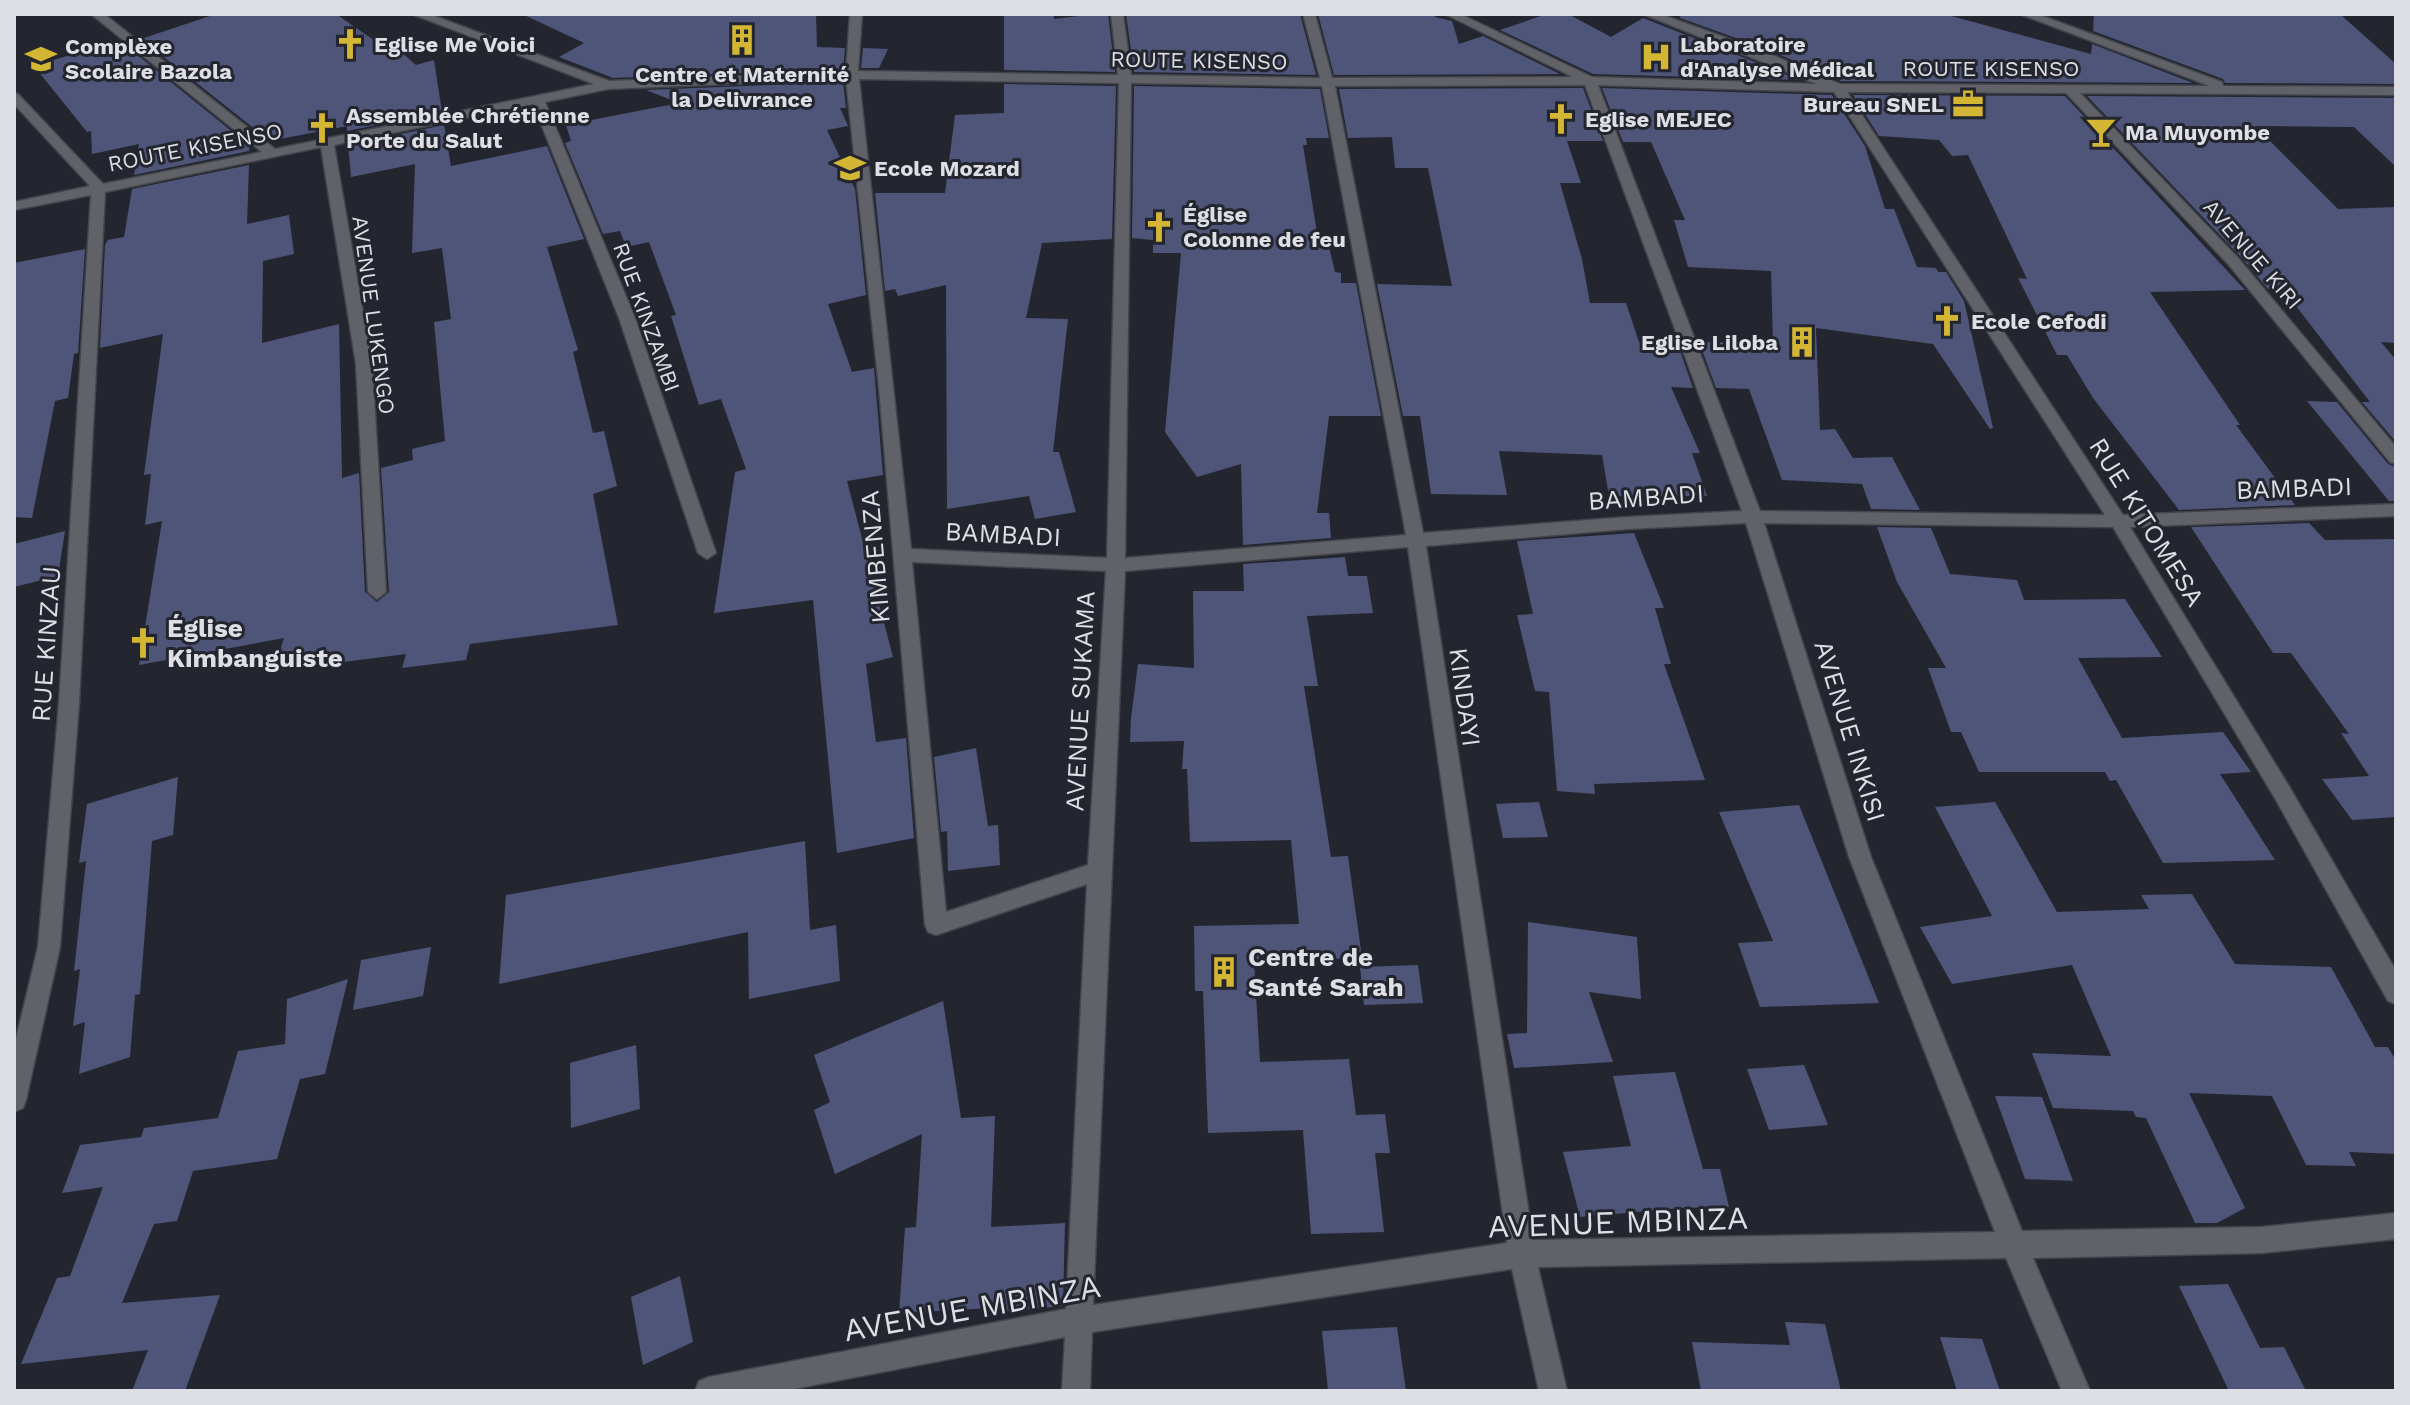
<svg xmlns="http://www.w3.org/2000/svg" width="2410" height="1405" viewBox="0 0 2410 1405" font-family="'Work Sans',sans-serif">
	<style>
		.building { fill: #4e5579 }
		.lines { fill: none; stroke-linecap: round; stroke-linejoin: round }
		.minor-casing { stroke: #42444c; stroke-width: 3 }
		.minor { fill: #616267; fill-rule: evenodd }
		.labels { text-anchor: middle; stroke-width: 6; stroke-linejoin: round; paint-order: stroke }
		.far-poi-label { font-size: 22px; font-weight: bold; fill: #dddfe5; stroke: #24262f; text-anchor: start }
		.far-street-label { font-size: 22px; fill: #dddfe5; stroke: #24262f }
		.street-label { font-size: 26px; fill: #dddfe5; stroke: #24262f }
		.poi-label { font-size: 26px; font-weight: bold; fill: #dddfe5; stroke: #24262f; text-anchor: start }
		.near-street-label { font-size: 32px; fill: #dddfe5; stroke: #24262f }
	</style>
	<rect width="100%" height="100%" fill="#24262f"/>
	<path class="building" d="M216,14H336L394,54L401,52L416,65L434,60L442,112L347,131V126L270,141L141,39Z
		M522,14H816L817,47L845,48L843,69L613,78L559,57L584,43Z
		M1096,14H1108L1115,72L1004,70V16L1054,15V19Z
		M1126,14H1300L1316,75L1134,72Z
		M1318,14H1435V17L1452,21L1459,44L1483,36L1560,74L1334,75Z
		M1547,14H1568L1611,37L1643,18L1800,80L1593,74L1500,30Z
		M1681,14H1944L2091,54L2092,44L2193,83L1841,81L1764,48L1680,18Z
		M2094,14L2341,15L2396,64V84L2225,83L2223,79L2093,31Z
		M116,41L121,46L125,45L250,146L249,151L134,175L139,144L92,154L91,131L87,132L34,66Z
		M863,48L888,49L879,68H861Z
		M843,82L846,108H840L848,126L827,130L855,189L866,295L828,304L852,372L874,368L883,475L847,481L893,657L866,664L876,742L906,738L914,838L837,853L813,600L714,613L735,472L746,469L721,399L699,405L671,316L676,315L649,242L626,247L620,231L603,234L565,143L571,141L566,125L679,103L646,90Z
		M1004,84L1116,86L1112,239L1042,243L1026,318L1068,319L1053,452H1059L1076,512L1035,519L1029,496L947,509L946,285L898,296L895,289L885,291L875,193H945L955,115L1004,113Z
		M1134,86L1320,89L1329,138H1306L1307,145H1303L1318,239L1327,238L1335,272L1341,273V283H1356L1381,416H1329L1317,513H1329L1331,538L1243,545L1241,464L1197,477L1165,432L1181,253H1153V240L1132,238Z
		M1583,88L1603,141H1567L1581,183H1560L1582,259L1590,303H1626L1639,342H1677L1693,388L1671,387L1700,453H1692L1707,496H1609L1602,455L1499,451L1507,495L1431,494L1420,416H1403L1377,284L1452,286L1428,168H1395L1392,137L1348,138L1339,89Z
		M1602,88L1832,95L1865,146L1885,209H1894L1917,267L1936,268L1938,272H1946L1964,301L1993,428L1990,429L1933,344L1816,328L1820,430L1835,429L1853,458L1892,457L1920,510L1871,509L1862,484L1782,480L1749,389L1716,388L1699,342L1773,343L1771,271L1688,267L1674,220H1685L1651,142H1623Z
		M1853,95L2065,96L2245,290L2150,292L2240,425H2236L2295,505L2179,510L2093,398L2067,355H2057L2018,278L2027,279L1968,155L1952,156L1939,140L1879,136Z
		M2087,96L2396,98V167L2354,127L2255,126L2338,209L2396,207V343L2381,342L2396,360V442L2362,402H2370L2283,289H2268L2241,257Z
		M444,125L451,166L547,146L584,239L547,247L578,350L573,352L593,433L604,431L617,486L593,494L618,625L470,644L466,660L402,668L406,654L273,671L284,638L139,665L162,521L145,525L151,474L144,475L163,334L100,348L105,245L108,240L124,237L132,189L249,165L247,224L289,215L294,254L263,261L262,343L339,324L342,478L359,473L365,592L377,602L389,592L381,468L413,460L412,449L445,441L434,322L451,319L442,248L412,253L415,164L351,177L348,145Z
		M85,249L78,353L74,354L68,398L55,401L32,518L14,517V263Z
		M2307,401L2337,402L2388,464L2396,467V501H2389Z
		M2309,523L2325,540L2396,539V817L2352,820L2322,779L2369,776L2341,733L2349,734L2291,653H2273L2191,527Z
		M1877,527L1931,528L1950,574L2017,580L2024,600L2125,599L2162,657L2078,658L2122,738L2223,732L2251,772L2220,774L2275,860L2163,863L2116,780L2110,781L2105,772H1979L1961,732H1951L1928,668H1946L1897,582Z
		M65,531L58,576L14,587V544Z
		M1634,533L1664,608H1655L1671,664H1664L1705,780L1594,784L1595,794L1557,791L1549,692L1535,691L1517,615L1533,614L1517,541Z
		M1345,557L1348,576H1367L1373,613L1307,616L1318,686H1304L1331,857L1348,856L1362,958L1254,961L1260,1062L1349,1059L1356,1115L1385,1114L1390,1153H1375L1384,1232L1311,1234L1303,1130L1208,1133L1203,991H1195L1194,926L1299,924L1291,840L1190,842L1187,769H1182L1184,741L1130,742L1131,718L1138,664L1194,668L1193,591H1244L1243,564Z
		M976,748L988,826L998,825L1000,865L948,871L947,831L941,832L934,757Z
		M178,777L173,835L152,841L140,994L135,995L130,1057L79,1074L85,1022L73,1026L80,969L74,971L86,861L79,863L87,804Z
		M1539,802L1548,837L1503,838L1496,804Z
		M1995,802L2057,912L2149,909L2141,895L2192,894L2235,964L2331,967L2375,1047H2388L2396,1061V1154L2349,1152L2356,1166L2306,1165L2272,1096L2189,1093L2245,1208L2217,1223H2195L2146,1118L2136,1117L2133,1111L2053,1108L2032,1053L2111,1056L2072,965L1952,984L1920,927L1992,916L1935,807Z
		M1799,805L1879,1003L1760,1007L1738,943L1773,941L1719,812Z
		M805,841L810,930L836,925L840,981L749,999L748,932L499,984L506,895Z
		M1528,922L1637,937L1641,999L1589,992L1613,1062L1514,1068L1507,1034L1527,1033Z
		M431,947L423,996L353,1010L361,960Z
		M1418,965L1423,1003L1364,1005L1360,967Z
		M348,979L325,1074L300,1079L277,1159L193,1171L177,1221L154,1224L122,1303L220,1295L185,1391H132L148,1350L21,1364L57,1278L70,1276L103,1187L62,1193L80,1145L141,1137L144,1128L218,1118L238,1051L285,1044L287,999Z
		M943,1001L961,1118L995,1116L991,1227L1065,1223L1063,1306L991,1313L992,1308L899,1313L905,1228L916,1227L922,1134L835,1174L814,1110L830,1102L814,1055Z
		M636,1045L640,1109L571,1128L570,1063Z
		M1804,1065L1828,1125L1769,1130L1747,1069Z
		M1675,1072L1703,1169H1720L1729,1207L1682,1208L1580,1217L1563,1152L1631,1146L1613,1076Z
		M1995,1096L2042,1097L2073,1181L2025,1179Z
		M680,1276L693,1342L643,1365L631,1297Z
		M2228,1284L2260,1348L2284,1347L2306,1391H2229L2179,1286Z
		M1785,1322L1825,1324L1841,1391H1701L1692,1342L1790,1345Z
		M1397,1327L1406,1391H1328L1322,1331Z
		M1940,1337L1982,1339L2000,1391H1957Z"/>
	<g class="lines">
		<defs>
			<path id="minor" d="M91,14H104L275,149L594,84L412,14H429L609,81L846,72L850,14H862L858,71L1118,75L1111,14H1123L1131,75L1320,78L1303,14H1315L1332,78L1573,77L1445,14H1460L1592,77L1817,84L1643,14H1660L1763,51L1840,84L2210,86L2020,14H2037L2222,82L2223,86L2396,87V95L2080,93L2239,259L2396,447V464L2390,462L2229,265L2066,93L1847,92L2123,515L2396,504V516L2130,527L2290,788L2396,971V1004L2388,1001L2276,800L2113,527L1764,523L1871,857L2022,1231L2262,1227L2396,1213V1239L2262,1253L2033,1258L2090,1391H2062L2006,1258L1538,1267L1567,1391H1539L1512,1269L1092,1332L1090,1391H1062L1065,1337L783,1391H695L699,1381L709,1377L1066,1309L1087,884L936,935L928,932L925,925L879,388L846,79L608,89L545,102L635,318L716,553L707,559L698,553L619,318L533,104L334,145L372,364L386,592L377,599L368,592L356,364L321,147L105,192L79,703L60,947L26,1100L23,1108L14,1112V1047L38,947L59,703L91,195L14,210V202L90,186L14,104V93L18,94L103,184L262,152ZM859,79L1119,83L1107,558L911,549ZM1131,83L1322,86L1406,535L1125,558ZM1585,85L1742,511L1628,517L1423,533L1335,86ZM1598,85L1834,92L2105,515L1760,511ZM1746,523L1849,857L1995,1232L1533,1240L1426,546L1628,529ZM1408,547L1507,1243L1093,1305L1125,571ZM912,562L1106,571L1088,865L946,912Z"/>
		</defs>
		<use href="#minor" class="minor-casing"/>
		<use href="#minor" class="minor"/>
	</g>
	<defs>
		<symbol id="building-bare" viewBox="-9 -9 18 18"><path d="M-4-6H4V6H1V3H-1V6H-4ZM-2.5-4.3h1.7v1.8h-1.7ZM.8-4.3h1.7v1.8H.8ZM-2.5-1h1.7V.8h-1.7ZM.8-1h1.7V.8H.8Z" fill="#d4b635" stroke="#24262f" stroke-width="2.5" paint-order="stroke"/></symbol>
		<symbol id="church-bare" viewBox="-9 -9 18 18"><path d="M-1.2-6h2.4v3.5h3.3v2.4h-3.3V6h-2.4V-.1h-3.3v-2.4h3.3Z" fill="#d4b635" stroke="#24262f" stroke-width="2.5" paint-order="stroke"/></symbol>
		<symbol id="hospital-bare" viewBox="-9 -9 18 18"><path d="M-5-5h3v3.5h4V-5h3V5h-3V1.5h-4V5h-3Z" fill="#d4b635" stroke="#24262f" stroke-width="2.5" paint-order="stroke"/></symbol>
		<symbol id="school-bare" viewBox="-9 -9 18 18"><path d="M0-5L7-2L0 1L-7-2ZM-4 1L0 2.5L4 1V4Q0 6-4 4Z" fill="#d4b635" stroke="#24262f" stroke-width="2.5" paint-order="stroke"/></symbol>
		<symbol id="office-bare" viewBox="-9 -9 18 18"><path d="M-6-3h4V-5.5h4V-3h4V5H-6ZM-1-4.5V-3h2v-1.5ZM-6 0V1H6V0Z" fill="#d4b635" stroke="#24262f" stroke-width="2.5" paint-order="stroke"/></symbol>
		<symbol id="bar-bare" viewBox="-9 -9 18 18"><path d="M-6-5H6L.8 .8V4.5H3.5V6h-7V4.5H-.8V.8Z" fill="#d4b635" stroke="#24262f" stroke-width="2.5" paint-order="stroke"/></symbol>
	</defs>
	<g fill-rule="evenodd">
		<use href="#building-bare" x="720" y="18" width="44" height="44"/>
		<use href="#church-bare" x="328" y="22" width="44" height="44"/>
		<use href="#hospital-bare" x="1634" y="35" width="44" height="44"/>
		<use href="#school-bare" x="19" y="37" width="44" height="44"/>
		<use href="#office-bare" x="1946" y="82" width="44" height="44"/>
		<use href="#church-bare" x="1539" y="97" width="44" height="44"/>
		<use href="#church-bare" x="300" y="106" width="44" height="44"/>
		<use href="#bar-bare" x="2079" y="110" width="44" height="44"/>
		<use href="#school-bare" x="828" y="146" width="44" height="44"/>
		<use href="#church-bare" x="1137" y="205" width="44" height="44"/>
		<use href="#church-bare" x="1925" y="299" width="44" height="44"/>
		<use href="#building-bare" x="1780" y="320" width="44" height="44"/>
		<use href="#church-bare" x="121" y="621" width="44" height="44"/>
		<use href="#building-bare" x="1202" y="950" width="44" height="44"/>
	</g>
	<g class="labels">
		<g class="far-poi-label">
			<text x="374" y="52">Eglise Me Voici</text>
			<text x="1680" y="52">Laboratoire<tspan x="1680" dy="25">d'Analyse Médical</tspan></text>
			<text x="65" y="54">Complèxe<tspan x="65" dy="25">Scolaire Bazola</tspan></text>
			<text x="742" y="82" text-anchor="middle">Centre et Maternité<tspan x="742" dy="25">la Delivrance</tspan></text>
			<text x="1944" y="112" text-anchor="end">Bureau SNEL</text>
			<text x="346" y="123">Assemblée Chrétienne<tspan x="346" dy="25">Porte du Salut</tspan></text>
			<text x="1585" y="127">Eglise MEJEC</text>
			<text x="2125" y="140">Ma Muyombe</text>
			<text x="874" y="176">Ecole Mozard</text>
			<text x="1183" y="222">Église<tspan x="1183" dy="25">Colonne de feu</tspan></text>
			<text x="1971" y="329">Ecole Cefodi</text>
			<text x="1778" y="350" text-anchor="end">Eglise Liloba</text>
		</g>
		<g class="far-street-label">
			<text transform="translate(1199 60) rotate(1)" y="8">ROUTE KISENSO</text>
			<text x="1991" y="76">ROUTE KISENSO</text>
			<text transform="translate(195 147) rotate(-11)" y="8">ROUTE KISENSO</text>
			<text transform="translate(2253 254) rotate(49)" y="8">AVENUE KIRI</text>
			<text transform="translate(374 315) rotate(82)" y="8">AVENUE LUKENGO</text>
			<text transform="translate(647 317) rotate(70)" y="8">RUE KINZAMBI</text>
		</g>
		<g class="street-label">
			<text transform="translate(2294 488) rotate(-2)" y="9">BAMBADI</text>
			<text transform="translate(1646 497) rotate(-4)" y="9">BAMBADI</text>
			<text transform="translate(2147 522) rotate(58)" y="9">RUE KITOMESA</text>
			<text transform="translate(1003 534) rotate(3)" y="9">BAMBADI</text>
			<text transform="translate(875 557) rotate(-95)" y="9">KIMBENZA</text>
			<text transform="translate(46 644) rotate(-86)" y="9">RUE KINZAU</text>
			<text transform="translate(1465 697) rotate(82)" y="9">KINDAYI</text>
			<text transform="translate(1080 701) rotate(-87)" y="9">AVENUE SUKAMA</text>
			<text transform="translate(1850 731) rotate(73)" y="9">AVENUE INKISI</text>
		</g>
		<g class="poi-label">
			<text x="167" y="637">Église<tspan x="167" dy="30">Kimbanguiste</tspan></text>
			<text x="1248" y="966">Centre de<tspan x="1248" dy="30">Santé Sarah</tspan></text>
		</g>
		<g class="near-street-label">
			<text transform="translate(1618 1222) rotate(-2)" y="11">AVENUE MBINZA</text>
			<text transform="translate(972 1308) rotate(-10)" y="11">AVENUE MBINZA</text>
		</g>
	</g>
	<rect width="2410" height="1405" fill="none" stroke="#dddfe5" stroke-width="32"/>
</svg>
